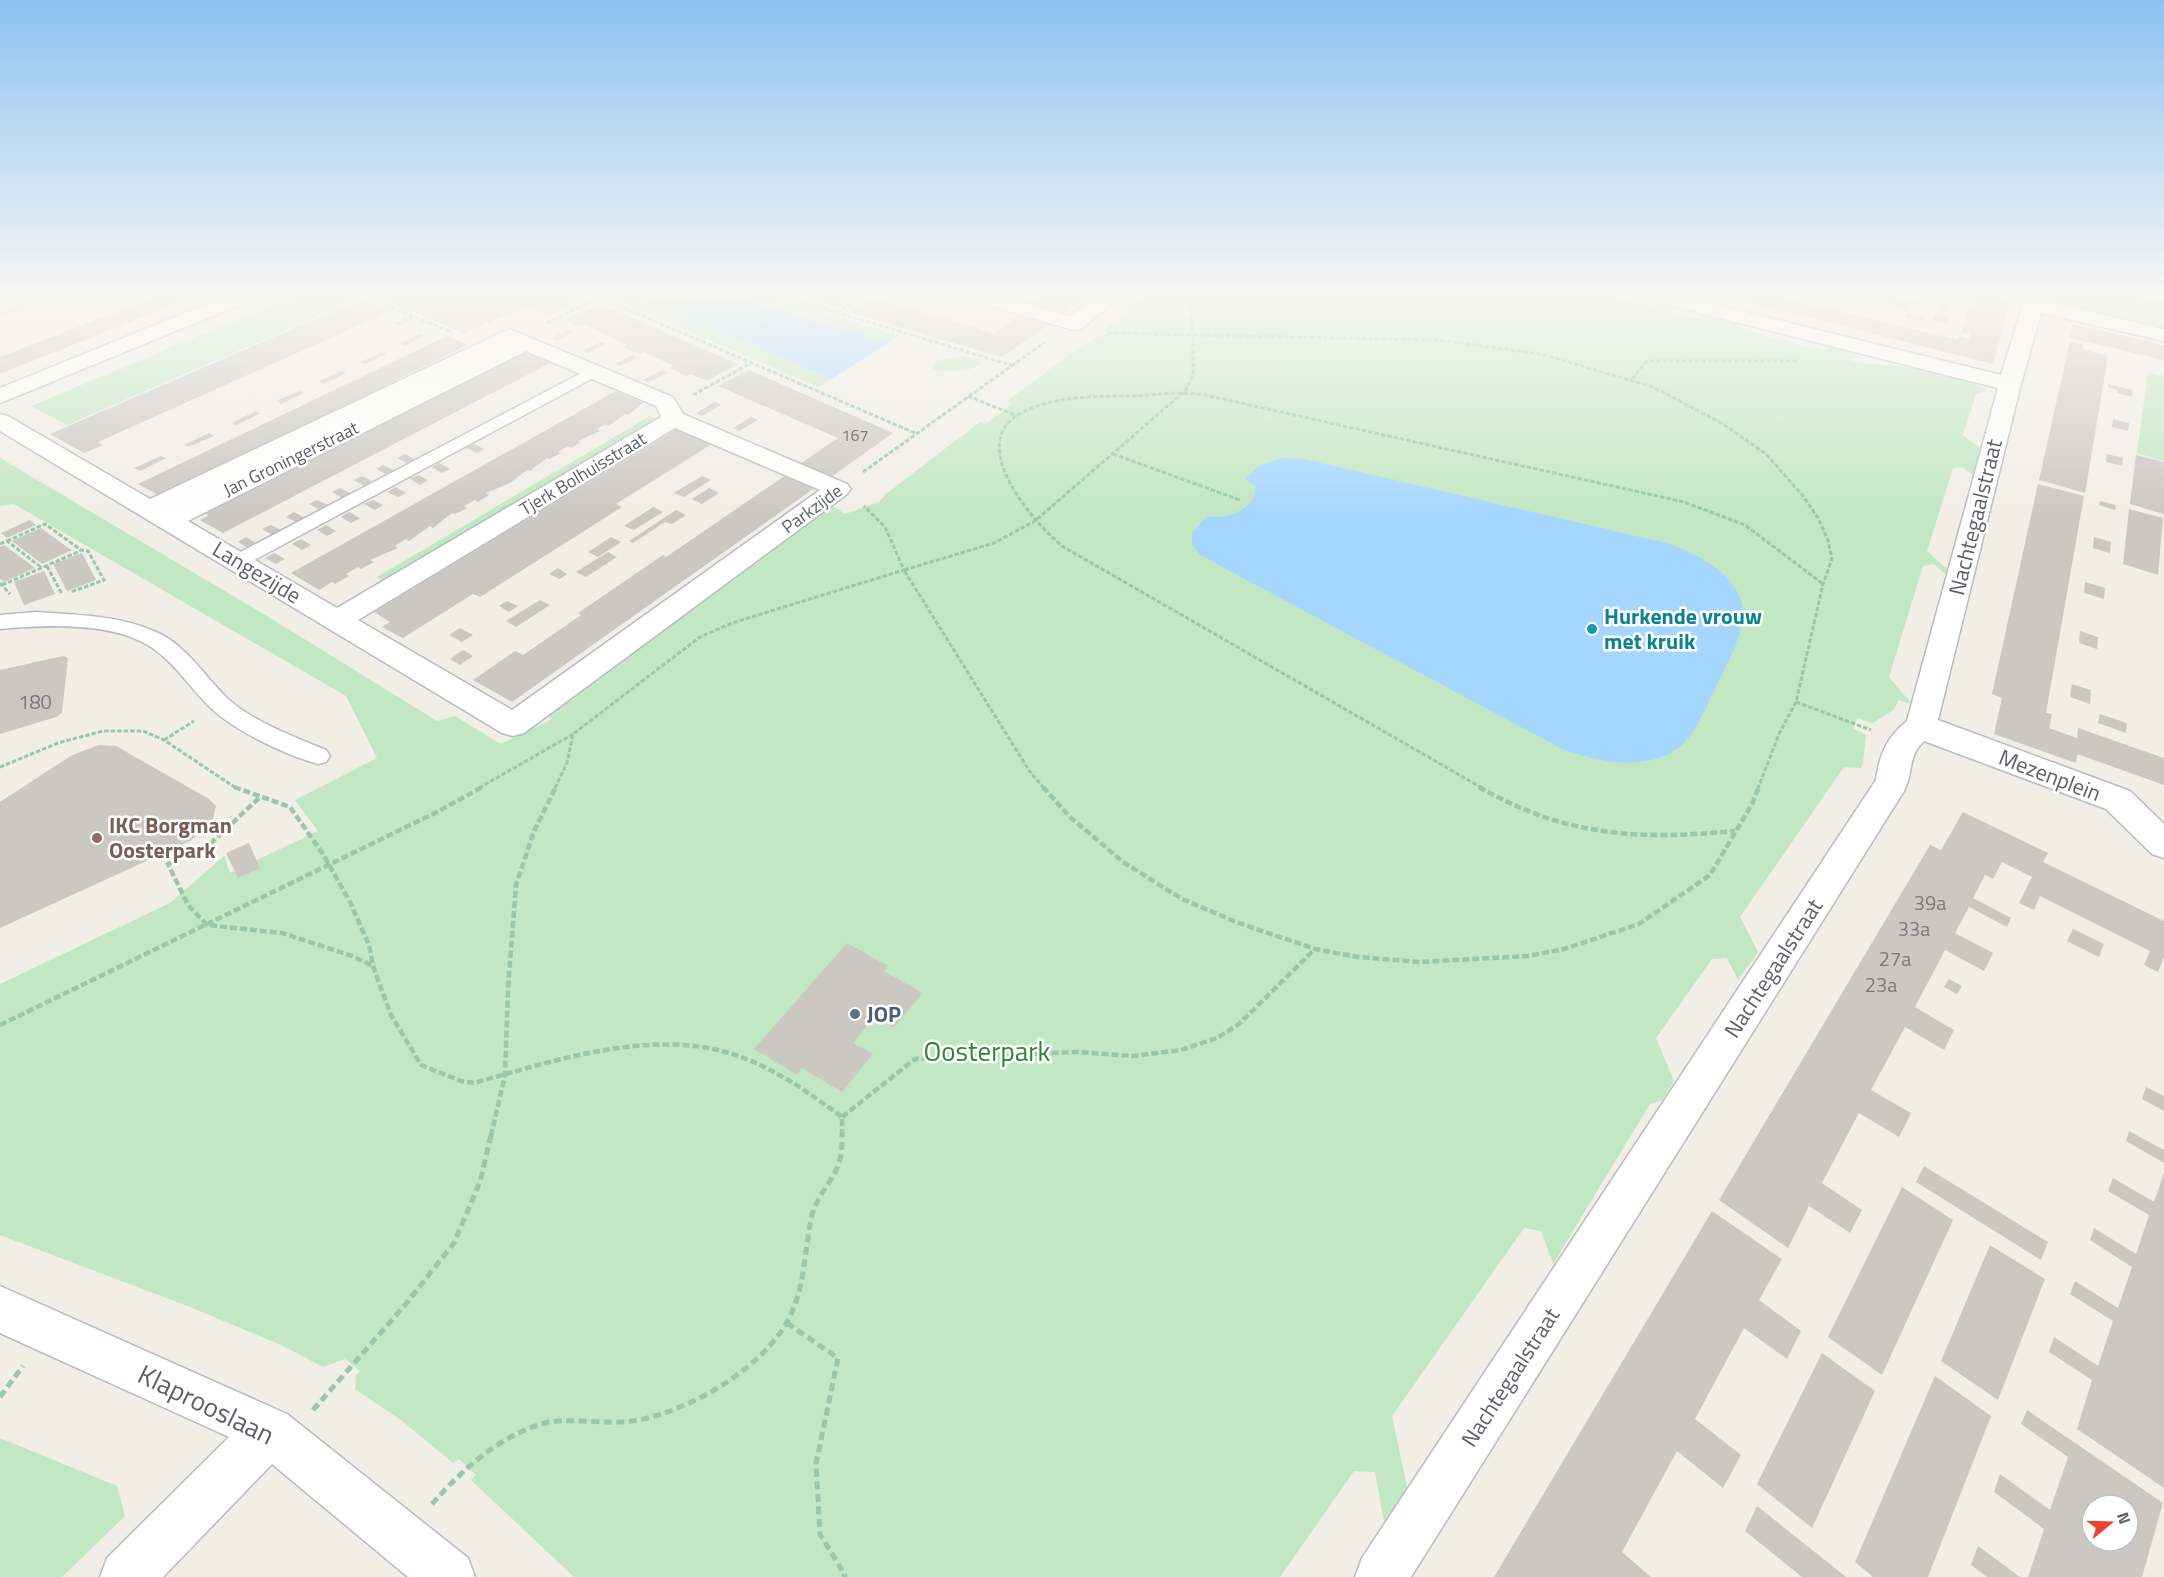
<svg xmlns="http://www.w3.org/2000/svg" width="2164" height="1577" viewBox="0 0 2164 1577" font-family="'Titillium Web',sans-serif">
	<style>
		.green { fill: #c2e7c3 }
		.water { fill: #a6d6ff }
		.building { fill: #cbc8c2; fill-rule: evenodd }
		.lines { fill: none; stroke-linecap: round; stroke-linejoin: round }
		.lane-casing { stroke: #b8bbbf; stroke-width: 3 }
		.street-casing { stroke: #b8bbbf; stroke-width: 3 }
		.secondary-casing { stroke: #b9bcc1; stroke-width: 3 }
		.path-far2 { stroke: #99c7a8; stroke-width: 3; stroke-dasharray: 4.5 2; stroke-linecap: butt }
		.path-far1 { stroke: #99c7a8; stroke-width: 4.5; stroke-dasharray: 7 3; stroke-linecap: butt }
		.path { stroke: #99c7a8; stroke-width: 5; stroke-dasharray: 8 4.5; stroke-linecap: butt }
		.lane { fill: #fff; fill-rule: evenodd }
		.street { fill: #fff; fill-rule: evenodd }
		.secondary { fill: #fff; fill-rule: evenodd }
		.culture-dot { fill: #0f9aa8; stroke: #fff; stroke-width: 2 }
		.education-dot { fill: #8d6e63; stroke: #fff; stroke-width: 2 }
		.service-dot { fill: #5c6f8a; stroke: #fff; stroke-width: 2 }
		.labels { text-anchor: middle; stroke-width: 5; stroke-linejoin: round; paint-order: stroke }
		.far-number-label { font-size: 16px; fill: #787b7d }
		.far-street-label { font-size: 18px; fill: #5d6166; stroke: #fff }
		.number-label { font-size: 20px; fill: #787b7d }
		.street-label { font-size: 22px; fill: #5d6166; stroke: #fff }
		.culture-label { font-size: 22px; font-weight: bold; fill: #0d838f; stroke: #fff; text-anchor: start }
		.education-label { font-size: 22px; font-weight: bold; fill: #785e54; stroke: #fff; text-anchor: start }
		.service-label { font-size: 22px; font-weight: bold; fill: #4e5e75; stroke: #fff; text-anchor: start }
		.near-park-label { font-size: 27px; fill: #328138; stroke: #fff }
		.near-street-label { font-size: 27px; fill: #5d6166; stroke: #fff }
	</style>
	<rect width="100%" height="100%" fill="#f0eee5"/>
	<path class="green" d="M297,295H353L360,298L67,425L31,406Z
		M603,295H634L832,379L819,387Z
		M730,295H768L900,335L888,343Z
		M1145,295H1606L1694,318L1702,317L1693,308L1730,318L1744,330L1824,351L1830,349L1819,340L1847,346L1858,357L1845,359C1891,371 1946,362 1987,391L1976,394L1963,435L1985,452L1977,479L1963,467L1953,468L1927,551L1948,570L1945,574L1934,564L1923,566L1889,677L1913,705L1899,700L1893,710L1873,723L1857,718L1853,729L1866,735L1863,763L1861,768L1844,767L1740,917L1758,952L1738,980L1727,958L1712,959L1656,1038L1674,1081L1662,1100L1650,1104L1553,1264L1541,1231L1524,1228L1392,1416L1410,1501L1393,1523L1384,1522L1375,1472L1354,1471L1280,1577H574L471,1480L476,1475L459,1459L453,1463L401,1420L355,1389L356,1375L360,1371L345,1359L323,1367L281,1345L190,1307L0,1235V984L170,903L224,856L230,873L318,831L295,800L377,758L346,696L14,504L0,506V458L267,616L437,721L455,716L501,744L552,719L548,714L831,505L845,514L879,502L886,494L980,422L986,424L1013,403L1007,401L1082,345L1109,332L1104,331Z
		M2053,295H2130L2164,302V327L2060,303L2052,298Z
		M964,356L980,359V365C967,372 949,372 934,370L932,367L938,360Z
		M2148,372L2164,376V461L2137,453Z
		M650,416L658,420L384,581L377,577Z
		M0,1438L117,1486L125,1516L62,1577H0Z"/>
	<path class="water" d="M634,295H730L888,343L832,379Z
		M1282,458L1304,459L1670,544C1697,555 1733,571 1742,603C1747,621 1732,657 1723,673C1712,693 1699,729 1683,744C1652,773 1599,762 1564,750L1200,555L1192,545V533L1207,516C1226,520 1257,510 1255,486L1245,479L1260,465Z"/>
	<path class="building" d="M48,295H56L0,316V313Z
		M159,295H198L0,374V357Z
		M371,295H580L586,297L549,316L526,306L464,333Z
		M797,295H855L837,307Z
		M1042,295H1090L1060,316L1026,305Z
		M1719,295H1773L1958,340L1959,336L1969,339L1970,334L1961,332L1974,295H1987L2011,300L1993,364Z
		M1850,295H1888L1924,303L1923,306L1910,303L1907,309Z
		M871,296L994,333L1023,313L1052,322L1002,357L848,312Z
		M362,299L391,311L98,442L103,445L84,453L50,434Z
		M1941,301L1949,303L1946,312L1937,310Z
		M600,304L722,357L738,364L707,381L691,374L687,376L670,368L673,366L659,359L644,352L640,354L623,347L627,345L584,325L580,327L564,320Z
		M1936,312L1949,315L1946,324L1932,321Z
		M1907,313L1924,317L1923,322L1906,318Z
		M2073,324L2164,345V360L2070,338Z
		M569,330L574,332L556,341L551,338Z
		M420,334L425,336L405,346L400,343Z
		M447,336L468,345L160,496L138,484Z
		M2070,341L2083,344L2082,349L2108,356L2085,493L2039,480Z
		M601,342L606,344L587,353L582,351Z
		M382,352L387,354L366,364L361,362Z
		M531,352L554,361L223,533L200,520L208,516L207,513L521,354Z
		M633,355L638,357L620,366L614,364Z
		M662,370L667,373L648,382L643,380Z
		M749,370L893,433L831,477L800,464L838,438L718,386Z
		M342,371L346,373L324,384L319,381Z
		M2108,384L2133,390L2132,397L2117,393V390L2108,387Z
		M299,391L304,393L281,404L276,401Z
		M616,391L643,403L628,415L625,414L609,426L606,424L597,429L600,431L578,441L581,442L571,448L567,446L558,452L561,453L550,459L547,458L530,471L527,470L510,483L486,493L489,495L478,502L475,500L464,506L468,508L455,514L452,513L433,528L430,526L409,541L406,539L395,546L398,548L370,560L374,562L361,569L358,567L346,574L349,576L335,584L332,582L319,590L291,573Z
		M715,402L721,405L702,416L696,413Z
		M256,411L260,414L236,425L231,423Z
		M751,417L758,420L739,431L733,428Z
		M2113,419L2129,423L2128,431L2112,427Z
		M677,429L712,444L616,504L622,507L480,597L473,594L403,638L382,627L390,622L374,612Z
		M209,433L214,436L189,447L184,445Z
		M474,444L484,449L477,453L466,448Z
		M405,454L415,459L407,463L397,458Z
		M2107,454L2123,458L2122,466L2106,462Z
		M2136,455L2164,462V514L2130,504Z
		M161,456L166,458L140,471L134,468Z
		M439,463L450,469L442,473L432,467Z
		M383,465L394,470L386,474L376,469Z
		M418,475L428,480L420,485L410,479Z
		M786,475L816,487L512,702L473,680L515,651L523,655L581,615L578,613L663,555L666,557Z
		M362,476L372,481L364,486L354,480Z
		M702,476L711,480L684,497L674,493Z
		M2038,484L2084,496L2046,713L2052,714L2049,728L2077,738L2078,728L2164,758V785L2077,754L2076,763L1994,734L2002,698L1992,694Z
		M396,487L406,493L398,497L387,492Z
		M340,488L350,493L342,498L332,492Z
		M709,488L719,493L702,504L692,499Z
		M317,500L328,505L320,510L309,504Z
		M373,500L383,505L375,510L364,504Z
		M2100,501L2116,505L2115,510L2099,505Z
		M653,507L663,512L634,530L624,526Z
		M2129,509L2163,518L2158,575L2123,564Z
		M676,510L686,515L672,524L665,522L633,543L629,541Z
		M294,512L305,518L296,522L286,517Z
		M349,512L360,518L351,523L341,517Z
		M30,520L36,525L7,538L1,533Z
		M271,525L281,530L272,535L262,529Z
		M326,525L336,531L327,536L317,530Z
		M41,528L67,547L72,550L42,564L12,541Z
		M246,537L256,543L248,548L238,542Z
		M611,537L621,542L598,557L588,552Z
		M2094,537L2111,542L2110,553L2093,548Z
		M301,539L311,545L302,550L292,544Z
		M4,545L26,561L35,568L4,582L0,579V547Z
		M608,552L617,557L586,577L576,572Z
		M82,553L96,580L67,591L53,564Z
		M274,553L285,559L276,564L265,558Z
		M558,568L567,574L560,579L549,574Z
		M44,571L55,594L24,605L14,582Z
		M2085,582L2105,588L2104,599L2084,593Z
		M540,600L550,605L516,627L506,621Z
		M507,601L518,606L509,612L499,606Z
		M460,628L473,635L462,642L449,635Z
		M2080,631L2098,637L2097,649L2079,643Z
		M463,650L473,656L460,665L450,659Z
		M63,656L68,658L62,713L56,717L0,734V670Z
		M2072,684L2091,690L2090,704L2070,697Z
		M2100,714L2127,723L2126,733L2098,723Z
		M99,745L116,746L209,799L216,806L212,823L190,841L0,928V802L72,755Z
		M1963,812L2048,853L2043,862L2164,921V957L2158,972L2144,965L2150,951L2040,896L2034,910L2019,903L2032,877L2002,862L1993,879L1985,875L1973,898L2011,918L2007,927L1969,907L1955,933L1993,953L1984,971L1945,950L1915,1007L1954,1030L1944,1050L1905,1027L1871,1090L1911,1113L1899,1137L1859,1113L1822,1183L1862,1210L1850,1233L1809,1206L1788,1248L1719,1200L1930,845L1941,850Z
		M249,843L260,868L238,878L226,853Z
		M2073,929L2104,944L2099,957L2067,941Z
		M847,943L888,966L884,971L922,993L894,1028L875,1016L853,1043L873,1054L842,1092L802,1068L797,1075L754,1049Z
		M1949,979L1962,986L1957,994L1944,987Z
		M2146,1087L2164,1096V1111L2142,1099Z
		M2129,1131L2164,1150V1163L2126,1141Z
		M1924,1166L2048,1242L2041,1260L1916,1182Z
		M2164,1173V1488L2077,1429L2092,1380L2049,1352L2054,1337L2098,1366L2113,1321L2070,1294L2075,1281L2118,1308L2132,1267L2090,1240L2094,1228L2136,1254L2149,1215L2108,1191L2113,1178L2154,1202Z
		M1902,1187L1953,1220L1882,1375L1828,1337Z
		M1712,1211L1782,1259L1759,1300L1801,1331L1787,1359L1744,1328L1695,1419L1741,1455L1723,1488L1677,1451L1622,1552L1651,1577H1494Z
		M1990,1245L2045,1279L1998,1400L1941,1361Z
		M1822,1353L1875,1391L1812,1528L1757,1484Z
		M1935,1376L1991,1416L1928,1577H1873L1855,1562Z
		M2027,1410L2163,1503L2142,1577H2028L2044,1529L1994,1492L2000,1474L2050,1510L2068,1457L2021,1424ZM2092,1505H2128V1541H2092Z
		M1757,1506L1816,1553L1846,1577H1802L1745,1531Z
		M1978,1546L2020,1577H1987L1971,1565Z"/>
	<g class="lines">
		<defs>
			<path id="lane" d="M587,370L593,372L595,375L593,378L245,565H231L228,561L231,557Z
				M36,612C76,615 117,615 154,631C186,644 204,676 228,699C254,722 294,737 326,750L330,756L326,762L318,764C286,755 237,732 213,710C188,687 172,656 140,641C102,622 42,625 0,629V615Z"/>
			<path id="street" d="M964,295H996L1070,316L1100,295H1123L1081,329L1073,330L967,299Z
				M1641,295H1676L2001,375L2026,295H2046L2045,301L2164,329V341L2041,313L2021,384L1938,720L2130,791L2164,824V858L2152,854L2106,809L1924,741C1907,757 1914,772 1904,791L1411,1577H1355L1362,1558L1876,780C1879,755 1887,737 1907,721L1998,388L1644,299Z
				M2151,295H2164V302L2154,299Z
				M509,329L673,397L683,414L847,484L851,489L847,494L524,733L513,736L502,733L0,431V414L8,416L150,499ZM526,351L656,406L661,417L337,608L188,521ZM675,428L820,490L512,710L358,620Z
				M0,1286L287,1414L468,1558L475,1577H408L272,1464L163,1577H100L107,1558L229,1437L0,1333Z"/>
			<path id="secondary" d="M229,295H257L254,299L0,403V388Z"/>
		</defs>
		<use href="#lane" class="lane-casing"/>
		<use href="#street" class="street-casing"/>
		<use href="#secondary" class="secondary-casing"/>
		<path class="path-far2" d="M361,295L452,332
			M594,295L915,433
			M779,295L1011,365
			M1190,295L1193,335
			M274,300L287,295
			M837,313L865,295
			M547,323L599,298
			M397,324L413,317
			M1108,333L1193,335
			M1193,335L1436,340L1541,354L1653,387L1723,424L1766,454L1803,496L1818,518L1828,540L1832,559L1823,584L1796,702L1779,734L1758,788
			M1632,379L1647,361H1797
			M693,395L751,363
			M968,396L1017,416
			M1113,454L1240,500
			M863,472L1045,342
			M7,541L45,524L81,550L88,551L104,580L71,592
			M0,544L7,541L42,568
			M47,566L62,594
			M0,583L10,594
			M2,585L80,551
			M1796,702L1871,730
			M164,740L194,721
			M0,767L58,743L103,731H143L164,740L236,788
			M479,788L573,734
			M555,788L567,763L573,734L700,637L732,623L904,570L885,527L864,506
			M1044,788L1030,772L904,570L994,543L1035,521L1186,390L1193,374V335
			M1482,788L1062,546C1032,521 963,441 1023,412C1055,396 1097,396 1132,396C1156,395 1180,391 1205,395L1684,502L1745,525L1823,584"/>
		<path class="path-far1" d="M234,787L290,807L323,854L350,902L369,945L373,966L391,1015L421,1065L461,1081L474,1083C553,1061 654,1027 735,1055C775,1068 809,1093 842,1117V1136
			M1043,787L1069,816L1123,862L1182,899L1236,922L1315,949L1358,957L1420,962L1528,956L1564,949L1639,924L1710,875L1752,804L1759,787
			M1479,787C1567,837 1637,840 1735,831
			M259,798L210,844L168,864L188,905L207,925L282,933L352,956L373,966
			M0,1025L439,811L482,787
			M842,1117L915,1059L1077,1052L1133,1056L1181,1050L1217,1038L1239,1024L1315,949
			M491,1136L505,1075L508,989L516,885L534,831L556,787"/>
		<path class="path" d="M787,1323L838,1358L816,1464L820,1534L845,1575L843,1577
			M0,1397L23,1366
			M313,1410L405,1305L454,1243L480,1182L491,1135
			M432,1504C462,1470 500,1435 545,1423C568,1417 605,1425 632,1421C688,1413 769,1366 792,1312C805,1282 805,1250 811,1219C815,1198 830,1185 838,1166C842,1156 842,1146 842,1135"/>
		<use href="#lane" class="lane"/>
		<use href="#street" class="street"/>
		<use href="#secondary" class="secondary"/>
	</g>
	<linearGradient id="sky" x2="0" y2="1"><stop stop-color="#8dc2f1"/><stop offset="0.57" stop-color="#f8f7f3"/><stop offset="1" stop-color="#f8f7f3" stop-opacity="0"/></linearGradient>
	<rect width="2164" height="516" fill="url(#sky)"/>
	<circle class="culture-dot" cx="1592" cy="629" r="6"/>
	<circle class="education-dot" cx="97" cy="838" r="6"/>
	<circle class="service-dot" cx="855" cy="1014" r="6"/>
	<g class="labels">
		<g class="far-number-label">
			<text x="855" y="441">167</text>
		</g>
		<g class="far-street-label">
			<text transform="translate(291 459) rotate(-26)" y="6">Jan Groningerstraat</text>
			<text transform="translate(583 474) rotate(-31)" y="6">Tjerk Bolhuisstraat</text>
			<text transform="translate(812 509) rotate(-36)" y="6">Parkzijde</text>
		</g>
		<g class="number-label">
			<text x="35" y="709">180</text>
			<text x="1930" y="910">39a</text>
			<text x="1914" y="936">33a</text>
			<text x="1895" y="966">27a</text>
			<text x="1881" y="992">23a</text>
		</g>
		<g class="street-label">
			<text transform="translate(1975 517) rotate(-76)" y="8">Nachtegaalstraat</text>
			<text transform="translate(257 572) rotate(31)" y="8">Langezijde</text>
			<text transform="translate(2050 775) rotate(21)" y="8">Mezenplein</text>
			<text transform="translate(1773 968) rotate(-57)" y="8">Nachtegaalstraat</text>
			<text transform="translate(1510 1377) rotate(-57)" y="8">Nachtegaalstraat</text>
		</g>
		<g class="culture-label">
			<text x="1604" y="624">Hurkende vrouw<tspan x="1604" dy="25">met kruik</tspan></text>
		</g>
		<g class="education-label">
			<text x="109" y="833">IKC Borgman<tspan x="109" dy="25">Oosterpark</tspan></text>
		</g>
		<g class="service-label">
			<text x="867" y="1022">JOP</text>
		</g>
		<g class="near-park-label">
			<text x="987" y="1061">Oosterpark</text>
		</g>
		<g class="near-street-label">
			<text transform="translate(206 1405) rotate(26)" y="9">Klaprooslaan</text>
		</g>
	</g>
	<g transform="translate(2110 1523) rotate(71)"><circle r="28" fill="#ffffff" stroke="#bec0c2" stroke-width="1.5"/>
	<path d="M0-4.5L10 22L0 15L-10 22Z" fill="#ed422f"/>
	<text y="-9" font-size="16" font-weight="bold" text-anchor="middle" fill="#5d6166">N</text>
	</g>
</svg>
